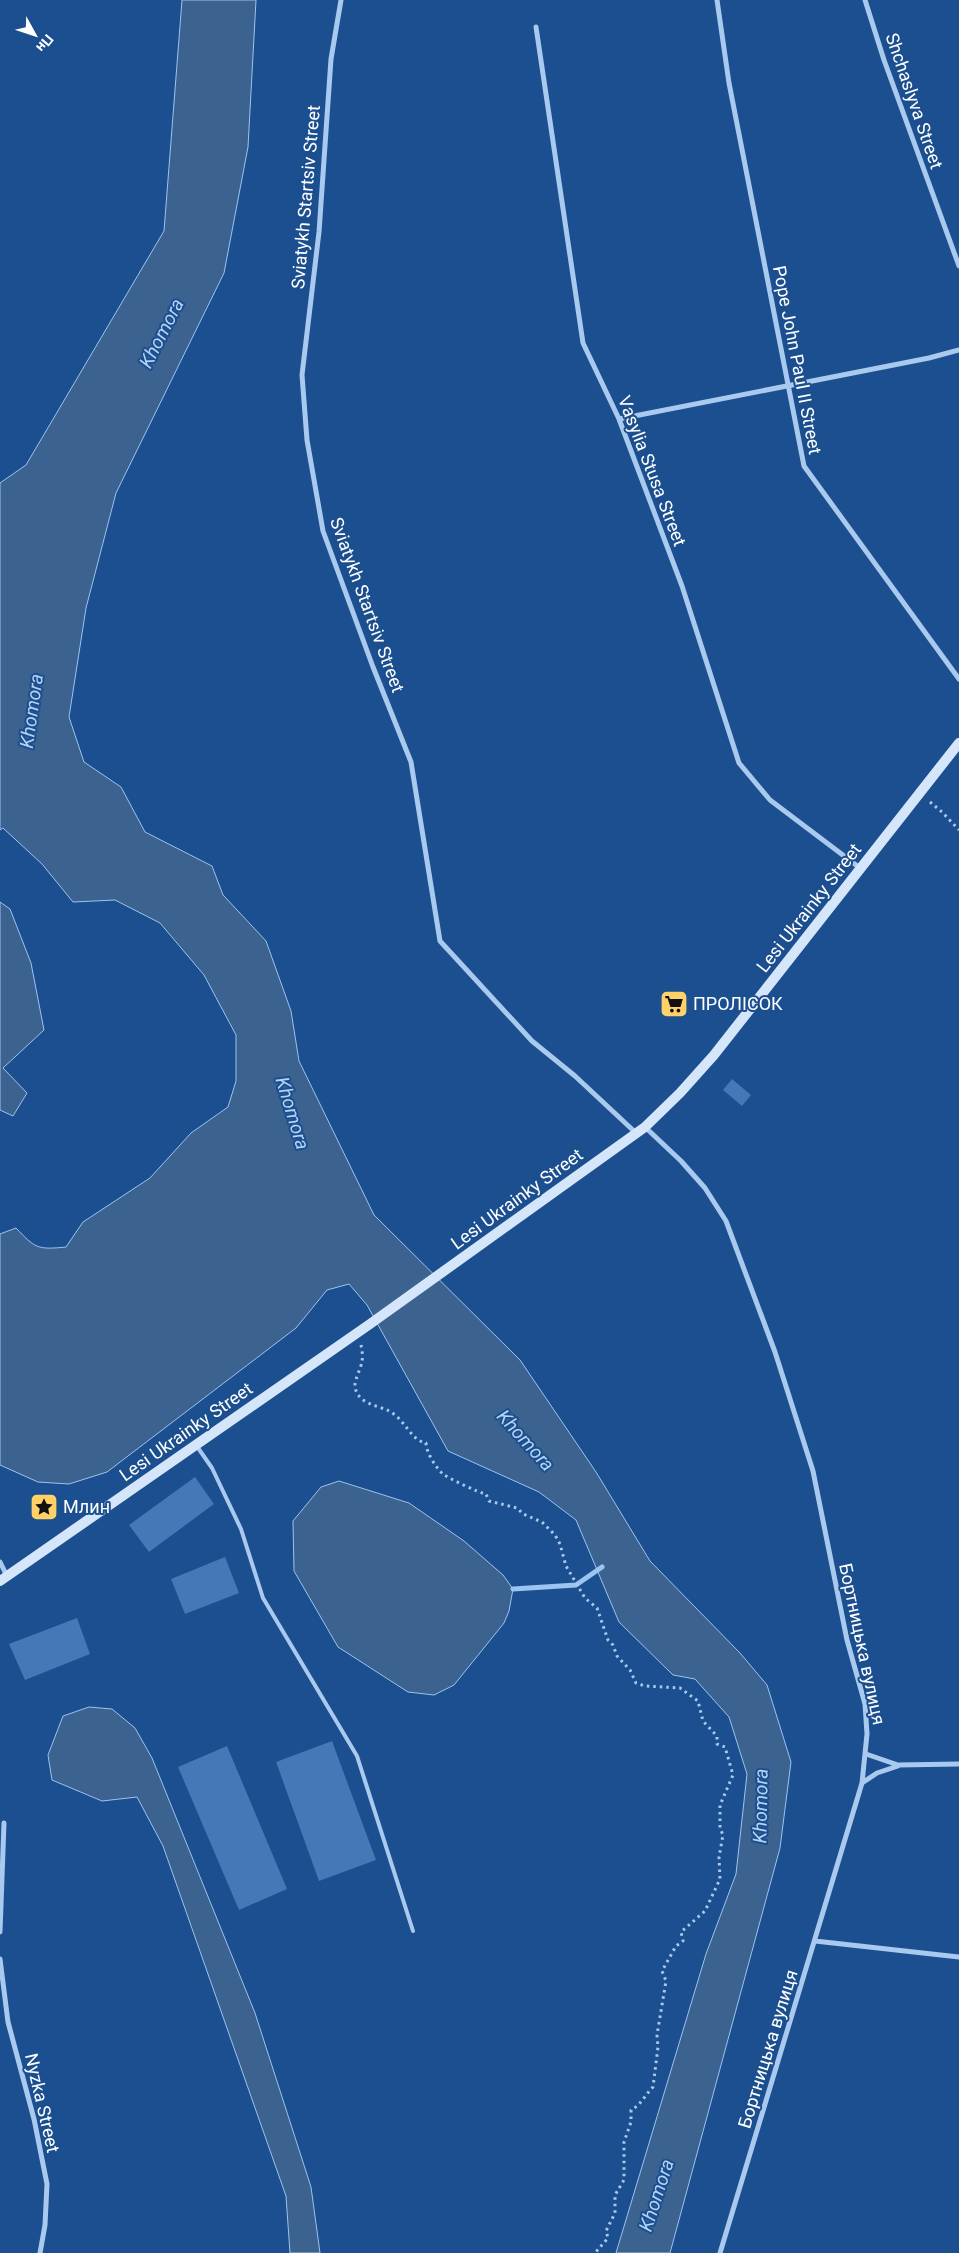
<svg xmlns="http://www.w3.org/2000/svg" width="959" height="2253" viewBox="0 0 959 2253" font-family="Roboto,sans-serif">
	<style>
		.water { fill: #3c6290; stroke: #9cc4f0 }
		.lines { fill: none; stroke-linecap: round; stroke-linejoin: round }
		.stream { stroke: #9cc4f0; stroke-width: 5 }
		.building { fill: #4478b7 }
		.path { stroke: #a9c9ee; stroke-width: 3; stroke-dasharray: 2.5 4; stroke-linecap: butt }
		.lane { stroke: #a9c9ee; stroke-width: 4 }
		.street { stroke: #a9c9ee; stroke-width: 5 }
		.secondary { stroke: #d6e6fa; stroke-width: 10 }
		.labels { text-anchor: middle; stroke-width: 4; stroke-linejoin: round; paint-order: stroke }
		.street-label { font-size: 18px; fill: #fff; stroke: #1b4f8f }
		.poi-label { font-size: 18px; fill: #fff; stroke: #1b4f8f; text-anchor: start }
		.water-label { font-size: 19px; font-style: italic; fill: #b5d3f5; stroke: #1b4f8f }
	</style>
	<rect width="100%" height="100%" fill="#1b4f8f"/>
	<path class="water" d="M182,0H256L248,147L224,273L116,493L86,608L69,717L84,762L121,787L145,832L212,866L223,895L266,941L291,1011L299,1061L374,1215L520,1360L596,1472L650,1561L740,1653L767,1685L791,1762L780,1848L670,2253H616L706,1954L736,1874L747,1774L729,1717L695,1679L673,1675L619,1622L576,1520L539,1492L448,1451L367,1305L349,1284L327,1290L296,1328L107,1472L69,1484L38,1482L0,1465V1234L16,1228C35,1248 37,1250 66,1247L83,1222L150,1178L191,1133L228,1107L236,1081V1035L204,975L160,923L115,900L73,902L42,864L3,828L0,830V483L26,465L164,231Z
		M0,902L10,909L31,963L44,1030L3,1068L27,1093L13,1116L0,1110Z
		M339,1481L409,1503L464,1541L503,1575L513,1589L509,1611L504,1623L454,1685L434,1695L408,1692L338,1647L294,1571L293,1521L321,1487Z
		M89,1707L112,1709L135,1728L152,1758L255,2013L311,2187L320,2253H290L286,2196L163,1846L137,1797L102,1801L52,1780L48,1755L63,1716Z"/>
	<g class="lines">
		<path class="stream" d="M513,1589L576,1585L602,1567"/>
	</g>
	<path class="building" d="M732,1079L751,1095L742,1106L723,1090Z
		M195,1477L214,1504L149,1552L129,1525Z
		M225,1557L239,1593L185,1614L171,1579Z
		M77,1618L90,1654L25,1680L9,1644Z
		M332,1741L376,1860L319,1881L276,1762Z
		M227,1746L287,1889L239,1910L178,1767Z"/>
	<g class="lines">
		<path class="path" d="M930,802L942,812L959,830
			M361,1345C362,1350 363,1356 362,1361C361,1369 354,1380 355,1387C358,1404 377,1405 389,1411C406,1420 410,1440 426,1443C426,1452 436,1468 443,1474C448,1478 479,1493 486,1494L489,1501L517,1508L523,1514L542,1522L555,1535L560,1544L566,1566L585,1598L597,1608L608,1640L613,1645L617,1656L630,1670L636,1683L645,1686L680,1688L698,1701L703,1721L717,1736V1744L725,1747L733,1775L720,1805V1828L723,1835L719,1857L720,1879L705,1911L681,1932L683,1941L676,1946L662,1971L666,1981L657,2035L658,2047L653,2087C645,2095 641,2105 631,2110V2122L624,2142V2180L615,2195V2213L606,2231L608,2238L595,2253"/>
		<path class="lane" d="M196,1445L212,1468L241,1529L263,1598L357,1756L413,1931"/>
		<path class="street" d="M341,0L331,59L319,232L302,375L307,440L323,531L373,667L411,762L440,941L532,1041L575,1076L636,1133
			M717,0L729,83L804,466L959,679
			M865,0L884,60L959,266
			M536,27L583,343L619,419L682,586L739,763L770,800L860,868
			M619,419L929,358L959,350
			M645,1127L681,1161L705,1188L726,1221L775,1352L813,1471L847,1640L865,1704L867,1734L862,1783L720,2253
			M0,1562L7,1576
			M866,1754L898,1765L959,1764
			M862,1783L877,1773L898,1766
			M0,1932L4,1823
			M815,1941L959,1957
			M0,1959L8,2022L34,2119L47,2184L45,2225L40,2253"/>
		<path class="secondary" d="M0,1581L370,1324L645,1127L680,1093L714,1055L959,743"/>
	</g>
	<defs>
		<symbol id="supermarket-square" viewBox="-11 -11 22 22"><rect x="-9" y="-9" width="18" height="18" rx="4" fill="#ffd166" stroke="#1b4f8f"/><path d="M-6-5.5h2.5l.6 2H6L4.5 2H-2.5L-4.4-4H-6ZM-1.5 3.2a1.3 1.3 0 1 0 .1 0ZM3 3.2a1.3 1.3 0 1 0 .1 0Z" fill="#111"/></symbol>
		<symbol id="sight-square" viewBox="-11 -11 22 22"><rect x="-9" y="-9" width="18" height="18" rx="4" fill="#ffd166" stroke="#1b4f8f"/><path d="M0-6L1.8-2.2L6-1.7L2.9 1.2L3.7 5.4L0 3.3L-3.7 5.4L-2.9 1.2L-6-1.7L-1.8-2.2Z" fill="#111"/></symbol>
	</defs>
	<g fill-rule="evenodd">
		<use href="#supermarket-square" x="658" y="988" width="32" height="32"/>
		<use href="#sight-square" x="28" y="1491" width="32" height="32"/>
	</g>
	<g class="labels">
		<g class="street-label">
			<text transform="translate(914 101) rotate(71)" y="6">Shchaslyva Street</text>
			<text transform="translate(306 197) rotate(-85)" y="6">Sviatykh Startsiv Street</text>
			<text transform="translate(797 360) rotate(79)" y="6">Pope John Paul II Street</text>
			<text transform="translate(652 471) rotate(69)" y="6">Vasylia Stusa Street</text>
			<text transform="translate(367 605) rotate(70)" y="6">Sviatykh Startsiv Street</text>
			<text transform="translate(809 908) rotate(-52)" y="6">Lesi Ukrainky Street</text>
			<text transform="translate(517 1199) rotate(-36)" y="6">Lesi Ukrainky Street</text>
			<text transform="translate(186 1432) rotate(-35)" y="6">Lesi Ukrainky Street</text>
			<text transform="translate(862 1644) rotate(78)" y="6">Бортницька вулиця</text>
			<text transform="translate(768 2049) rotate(-73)" y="6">Бортницька вулиця</text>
			<text transform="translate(42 2103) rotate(77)" y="6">Nyzka Street</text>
		</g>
		<g class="poi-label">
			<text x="693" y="1010">ПРОЛІСОК</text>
			<text x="63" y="1513">Млин</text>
		</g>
		<g class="water-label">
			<text transform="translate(161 333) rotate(-63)" y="7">Khomora</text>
			<text transform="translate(31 711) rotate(-82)" y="7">Khomora</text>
			<text transform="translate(293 1113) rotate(73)" y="7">Khomora</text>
			<text transform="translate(526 1440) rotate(48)" y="7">Khomora</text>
			<text transform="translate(760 1806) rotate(-89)" y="7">Khomora</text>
			<text transform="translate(656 2195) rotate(-72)" y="7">Khomora</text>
		</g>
	</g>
	<g transform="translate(35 35) rotate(130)" stroke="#1b4f8f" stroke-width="4" paint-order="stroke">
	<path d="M0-4L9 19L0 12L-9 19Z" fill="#ffffff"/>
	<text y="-8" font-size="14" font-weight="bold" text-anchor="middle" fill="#ffffff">Пн</text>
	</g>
</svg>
